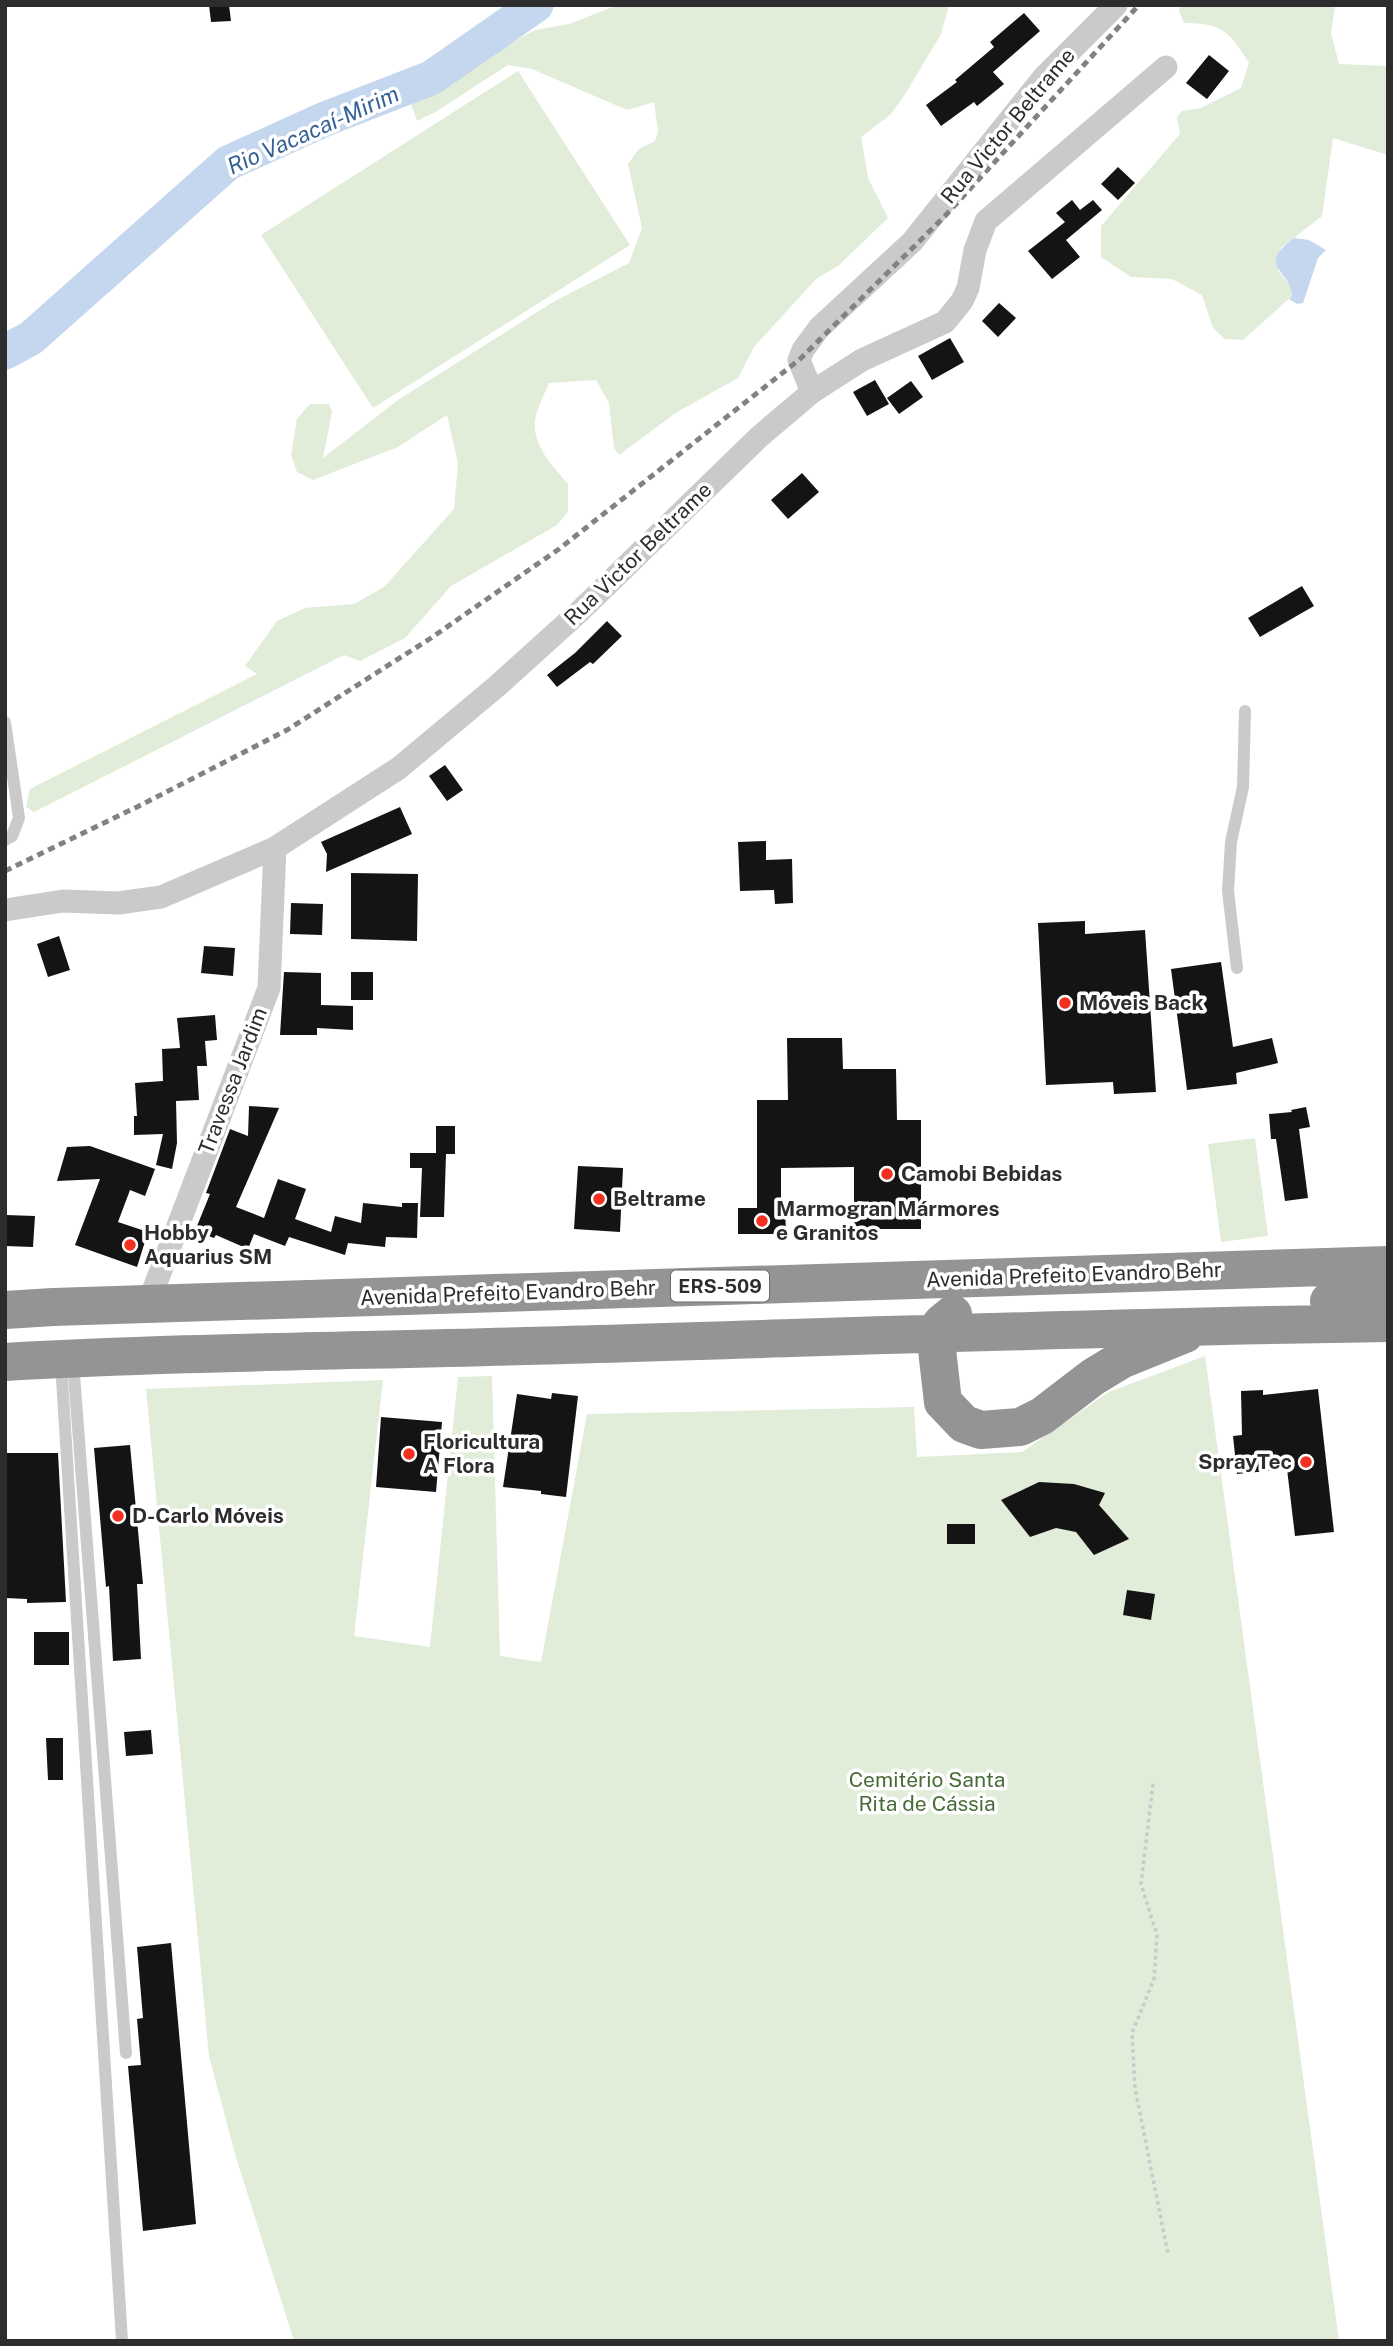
<svg xmlns="http://www.w3.org/2000/svg" width="1393" height="2346" viewBox="0 0 1393 2346" font-family="'Public Sans',sans-serif">
	<style>
		.green { fill: #e1ecd9 }
		.water { fill: #c4d7ee }
		.lines { fill: none; stroke-linecap: round; stroke-linejoin: round }
		.river { stroke: #c4d7ee; stroke-width: 35 }
		.building { fill: #141414 }
		.path { stroke: #cacaca; stroke-width: 3.5; stroke-dasharray: 3.5 3.5; stroke-linecap: butt }
		.lane { stroke: #cacaca; stroke-width: 12 }
		.street { stroke: #cacaca; stroke-width: 23 }
		.highway { stroke: #949494; stroke-width: 38 }
		.rail { stroke: #828282; stroke-width: 5; stroke-dasharray: 7 5; stroke-linecap: butt }
		.poi-dot { fill: #f33020; stroke: #fff; stroke-width: 2.5 }
		.labels { text-anchor: middle; stroke-width: 7; stroke-linejoin: round; paint-order: stroke }
		.shield { fill: #fff; stroke: #6c6c6c; stroke-width: 2 }
		.shield-label { font-size: 19px; font-weight: bold; fill: #2d2d2d }
		.street-label { font-size: 21px; fill: #2d2d2d; stroke: #fff }
		.poi-label { font-size: 21px; font-weight: bold; fill: #2d2d2d; stroke: #fff; text-anchor: start }
		.park-label { font-size: 21px; fill: #486c37; stroke: #fff }
		.water-label { font-size: 23px; font-style: italic; fill: #356296; stroke: #fff }
	</style>
	<rect width="100%" height="100%" fill="#fff"/>
	<path class="green" d="M618,5H949L941,34L904,96L890,115L861,137L868,178L888,218L838,266L816,279L754,347L738,378L677,412L619,455L614,448L609,403L596,380L549,383C545,393 539,404 536,415C529,442 552,466 568,484V512L557,525L451,586L405,638L360,661L344,655L34,812L26,807L30,789L257,674L245,666L277,621L305,608L354,604L384,587L454,509L458,463L447,415L398,447L313,480L297,472L291,455L297,419L310,404H329L332,412L323,458L398,400L553,302L629,263L642,228L628,164L639,149L655,141L658,131L654,102L627,110L532,69L508,65L437,111L417,121L411,104L453,84L490,54L535,30L569,24Z
		M1180,5H1335L1331,33L1339,64L1388,66V155L1333,138L1322,216L1281,248L1278,271L1291,287L1292,296L1243,340L1225,339L1213,328L1202,295L1172,279L1131,277L1101,257V226L1180,134L1177,117L1182,111L1201,108L1241,88L1249,63C1229,31 1222,23 1184,23L1179,11Z
		M518,71L630,245L373,408L261,235Z
		M1255,1138L1268,1236L1221,1242L1208,1144Z
		M1205,1356L1339,2341H294L235,2154L209,2056L146,1389L383,1380L354,1636L430,1647L458,1377L492,1376L500,1656L541,1662L587,1414L914,1407L917,1457L1022,1452L1109,1392Z"/>
	<path class="water" d="M1294,238L1309,240L1326,250L1318,258L1303,303L1297,304L1289,299L1292,296C1290,268 1255,268 1294,238Z"/>
	<g class="lines">
		<path class="river" d="M5,352L31,338L228,163L325,119L431,78L536,5"/>
	</g>
	<path class="building" d="M209,5H229L231,21L211,22Z
		M1024,13L1040,31L993,72L1004,84L977,106L974,102L941,126L926,105L957,82L955,80L994,47L990,42Z
		M1209,55L1229,71L1207,99L1186,83Z
		M1118,167L1135,183L1118,200L1101,184Z
		M1072,200L1080,210L1093,200L1102,210L1066,240L1080,257L1052,279L1028,251L1065,222L1056,213Z
		M999,303L1016,318L998,337L982,321Z
		M950,338L964,362L932,380L918,356Z
		M875,380L889,404L867,416L853,392Z
		M911,381L923,397L899,414L887,398Z
		M802,473L819,492L788,519L771,500Z
		M1302,586L1314,606L1260,637L1248,618Z
		M607,621L622,636L593,664L590,662L557,687L547,675L575,653Z
		M445,765L463,790L447,801L429,776Z
		M400,807L412,834L326,872L327,854L321,842Z
		M766,841V860L792,859L793,903L775,904L774,890L740,891L738,842Z
		M351,873L418,874L417,941L351,939Z
		M291,903L323,904L322,935L290,934Z
		M1085,921V934L1145,930L1156,1092L1114,1094L1113,1082L1046,1085L1038,923Z
		M59,936L70,970L48,977L37,944Z
		M204,946L235,948L233,976L201,973Z
		M1221,962L1233,1047L1272,1038L1278,1063L1236,1073L1237,1084L1187,1090L1171,969Z
		M284,972L321,973V1005L353,1006V1030L317,1028V1035H280Z
		M351,972H373V1000H351Z
		M215,1015L217,1040L205,1041L207,1066H197L199,1100L176,1101L177,1143L172,1169L156,1165L163,1134L134,1135V1116H137L135,1083L163,1081L162,1049L180,1048L177,1018Z
		M787,1038H842L843,1069H896L897,1120H921V1229H854V1167L781,1168V1207H785L786,1234H738V1208H757V1100H788Z
		M249,1106L279,1108L236,1207L264,1218L278,1179L306,1189L295,1219L331,1232L335,1216L361,1223L363,1203L402,1207V1203H418L417,1238L386,1237L385,1247L348,1243L345,1255L289,1237L285,1246L254,1234L248,1249L216,1235L214,1238L195,1231L210,1194L206,1193L230,1129L248,1136Z
		M1306,1107L1310,1127L1299,1129L1308,1198L1285,1201L1276,1139H1271L1269,1114L1292,1112L1291,1110Z
		M436,1126H455V1154H446L444,1217H420L422,1168H410V1153H436Z
		M90,1146L155,1169L145,1196L130,1190L118,1222L148,1232L137,1267L75,1245L100,1179L57,1181L67,1147Z
		M578,1166L623,1168L620,1232L574,1229Z
		M6,1215L35,1216L33,1247L5,1246Z
		M1318,1389L1334,1532L1295,1536L1287,1469L1237,1474L1233,1436L1242,1435L1241,1391L1263,1390V1395Z
		M552,1393L578,1396L566,1497L541,1494V1491L503,1487L517,1394L551,1399Z
		M381,1417L442,1422L436,1492L376,1487Z
		M130,1445L143,1584H137L141,1659L113,1661L109,1586L106,1587L94,1448Z
		M5,1453H58L66,1602L27,1603V1599L5,1598Z
		M1039,1482L1074,1484L1105,1493L1099,1505L1129,1539L1094,1555L1076,1532L1056,1528L1030,1537L1001,1500Z
		M947,1524H975V1544H947Z
		M1127,1590L1155,1594L1151,1620L1123,1615Z
		M34,1632H69V1665H34Z
		M151,1730L153,1754L126,1756L124,1732Z
		M46,1738H63V1780H48Z
		M171,1943L196,2224L143,2231L128,2066L141,2065L137,2019L143,2018L137,1947Z"/>
	<g class="lines">
		<path class="path" d="M1153,1784L1141,1884L1157,1935L1154,1979L1132,2033L1135,2088L1168,2254"/>
		<path class="lane" d="M5,722L19,818L12,836L5,840
			M1237,968L1228,891L1231,842L1243,787L1245,711
			M73,1362L126,2053
			M61,1363L122,2341"/>
		<path class="street" d="M812,392L799,360L803,350L819,328L912,242L1044,77L1116,5
			M5,910L63,901L118,903L161,897L275,848L399,768L496,687L579,612L759,437L812,392L862,360L945,322L962,301L968,288L975,250L986,221L1166,67
			M148,1304L269,988L275,848"/>
		<path class="highway" d="M1329,1301L1388,1295
			M5,1310L53,1307L1388,1265
			M953,1314L942,1323L935,1332L943,1402L964,1424L981,1430L1020,1427L1042,1416L1093,1377L1121,1360L1185,1334
			M5,1362C179,1352 353,1351 526,1346C813,1338 1100,1327 1388,1323"/>
		<path class="rail" d="M5,871L141,805L287,730L431,638L559,549L799,360L945,216L1139,5"/>
	</g>
	<g class="poi-dot">
		<circle cx="1065" cy="1003" r="7"/>
		<circle cx="887" cy="1174" r="7"/>
		<circle cx="599" cy="1199" r="7"/>
		<circle cx="762" cy="1221" r="7"/>
		<circle cx="130" cy="1245" r="7"/>
		<circle cx="409" cy="1454" r="7"/>
		<circle cx="1306" cy="1462" r="7"/>
		<circle cx="118" cy="1516" r="7"/>
	</g>
	<g class="labels">
		<rect class="shield" x="671" y="1270.5" width="98" height="31" rx="5"/>
		<g class="shield-label">
			<text x="720" y="1293">ERS-509</text>
		</g>
		<g class="street-label">
			<text transform="translate(1008 126) rotate(-50)" y="7">Rua Victor Beltrame</text>
			<text transform="translate(638 554) rotate(-44)" y="7">Rua Victor Beltrame</text>
			<text transform="translate(233 1081) rotate(-69)" y="7">Travessa Jardim</text>
			<text transform="translate(1074 1275) rotate(-2)" y="7">Avenida Prefeito Evandro Behr</text>
			<text transform="translate(508 1293) rotate(-2)" y="7">Avenida Prefeito Evandro Behr</text>
		</g>
		<g class="poi-label">
			<text x="1079" y="1010">Móveis Back</text>
			<text x="901" y="1181">Camobi Bebidas</text>
			<text x="613" y="1206">Beltrame</text>
			<text x="776" y="1216">Marmogran Mármores<tspan x="776" dy="24">e Granitos</tspan></text>
			<text x="144" y="1240">Hobby<tspan x="144" dy="24">Aquarius SM</tspan></text>
			<text x="423" y="1449">Floricultura<tspan x="423" dy="24">A Flora</tspan></text>
			<text x="1292" y="1469" text-anchor="end">SprayTec</text>
			<text x="132" y="1523">D-Carlo Móveis</text>
		</g>
		<g class="park-label">
			<text x="927" y="1787">Cemitério Santa<tspan x="927" dy="24">Rita de Cássia</tspan></text>
		</g>
		<g class="water-label">
			<text transform="translate(313 130) rotate(-24)" y="8">Rio Vacacaí-Mirim</text>
		</g>
	</g>
	<rect width="1393" height="2346" fill="none" stroke="#2d2d2d" stroke-width="14"/>
</svg>
